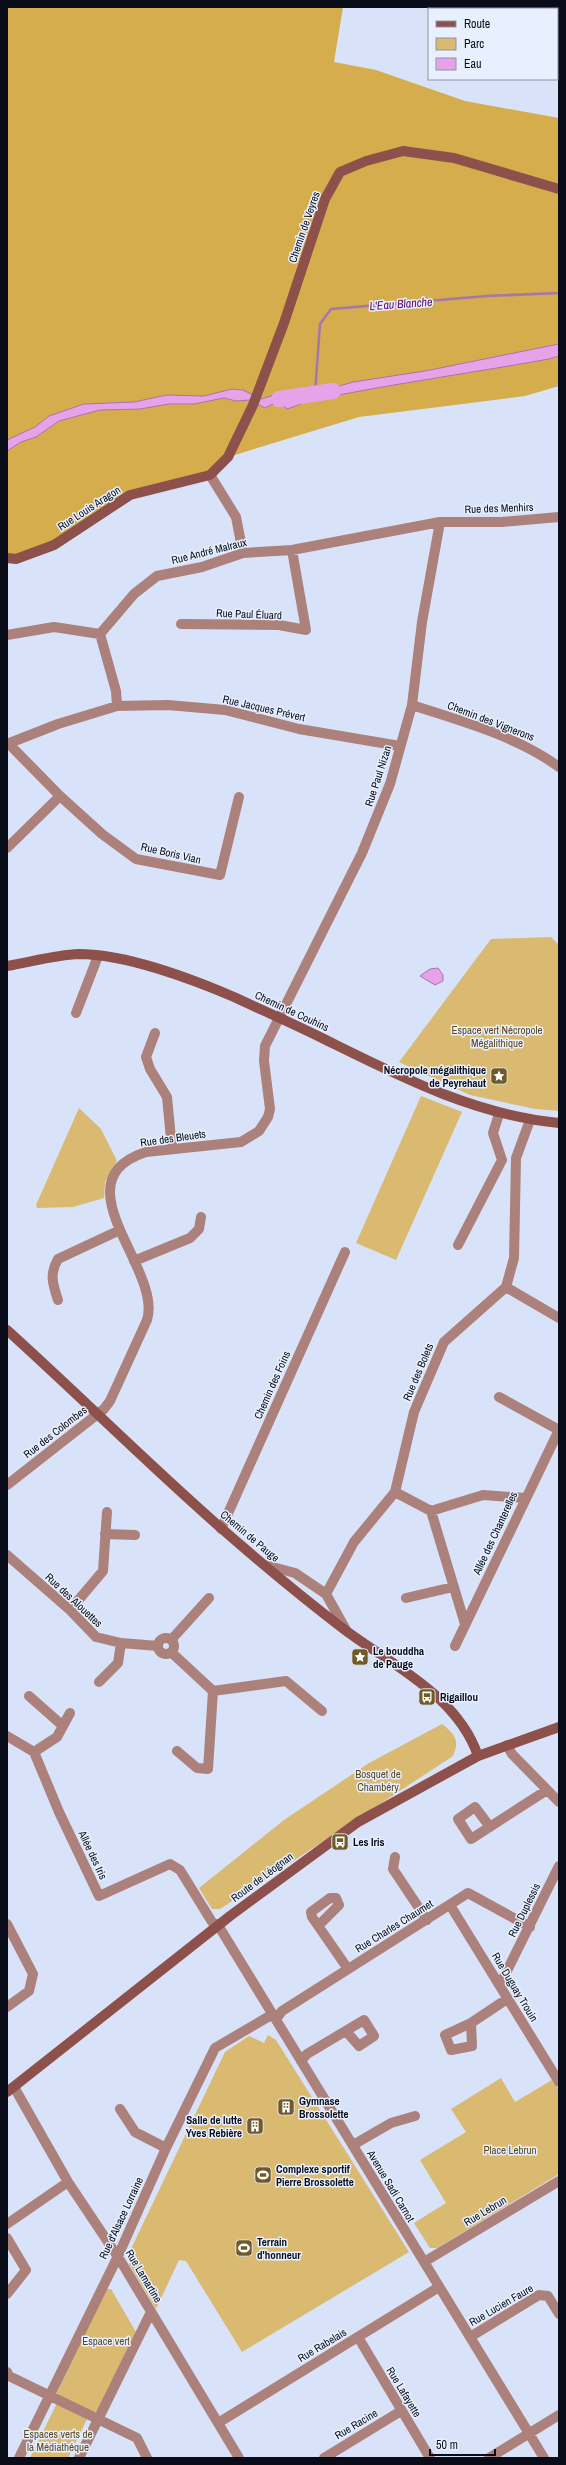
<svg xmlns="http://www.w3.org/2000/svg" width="566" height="2465" viewBox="0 0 566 2465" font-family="'Archivo Narrow',sans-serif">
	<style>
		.green { fill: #dab971 }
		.forest { fill: #d6ad4d }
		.water { fill: #e7a3ea; stroke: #a476ab }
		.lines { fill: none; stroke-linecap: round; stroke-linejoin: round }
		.stream { stroke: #a476ab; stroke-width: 2.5 }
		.river { stroke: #e7a3ea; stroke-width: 16 }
		.street { stroke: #ac807b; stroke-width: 10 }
		.secondary { stroke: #8d504b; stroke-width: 10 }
		.labels { text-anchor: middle; stroke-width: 3; stroke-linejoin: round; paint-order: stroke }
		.street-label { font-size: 11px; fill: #080d19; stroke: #e8f0ff }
		.park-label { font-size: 11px; fill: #5a4921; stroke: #e8f0ff }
		.poi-label { font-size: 11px; font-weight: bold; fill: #080d19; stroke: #e8f0ff; text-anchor: start }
		.water-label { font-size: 12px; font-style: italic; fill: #5d0862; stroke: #e8f0ff }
	</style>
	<rect width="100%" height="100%" fill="#d8e2f9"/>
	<path class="green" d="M551,937L559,945V1111L535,1109L470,1095L399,1062L491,939Z
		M421,1096L462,1112L396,1260L356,1243Z
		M79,1108L101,1129L117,1161L105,1182L104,1198L73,1207L37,1208L36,1205Z
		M442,1724C455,1734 460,1741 453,1756L220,1909H212L199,1888L284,1820L369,1763Z
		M268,2035L276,2040L409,2252L242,2352L186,2261L179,2260L156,2309L129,2264L130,2251L225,2052L249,2036L264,2043Z
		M501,2078L515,2102L552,2080L559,2090V2174L437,2248H430L414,2223L446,2203L420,2160L466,2132L451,2109Z
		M106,2289H111L136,2332L98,2411L91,2413L59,2397L57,2392Z
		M57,2403L87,2419L68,2458H30Z"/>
	<path class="forest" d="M7,7H343L334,62L376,70L465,101L559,118V386L525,396L359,417L228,457L210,475L130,495L54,545L7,558Z"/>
	<path class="water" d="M559,344V356L549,359C471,373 392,384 313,400L312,394L353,382L425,371Z
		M232,389L243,390L261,399L281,393L299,394L301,404L287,409L279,401L265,408L250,400L236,401L224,398L194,404H169L140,409L100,410L59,421L36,437L21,442L7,451V440L35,427L49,416L84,404L134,402L167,395L204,396Z
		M438,968L443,975V981L435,985L420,976L430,969Z"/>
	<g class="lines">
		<path class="stream" d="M315,393L320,324L331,309L487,296L559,293"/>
		<path class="river" d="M279,399L333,391"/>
		<path class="street" d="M210,475L236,517L243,553
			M181,624L279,625L306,630L292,550
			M100,634L116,691L117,706
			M7,635L54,627L100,634L134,594L157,576L202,567L243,553L292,550L440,522H501L559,517
			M412,705C461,721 517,736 559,767
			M7,744L58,724L117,706L168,705L225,710L299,729L400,746
			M9,744L60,796L102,834L136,859L220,875L239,797
			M7,848L60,796
			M76,1013L98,956
			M155,1033L146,1057L150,1069L167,1097L172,1149
			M458,1245L502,1160L493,1133L499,1114
			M134,1261L190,1238L199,1229L201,1217
			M506,1287L559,1318
			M58,1300C53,1285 49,1274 58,1259L120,1230
			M7,1485L104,1409L110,1401L147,1320C163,1269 57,1181 146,1152L241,1142L259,1131L268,1117L270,1109L264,1061L265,1046L362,853L390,784L412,705L422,622L440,522
			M395,1492L431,1511L483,1495L525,1498
			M431,1511L465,1624
			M221,1529L345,1252
			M105,1534L135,1535
			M7,1555L70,1610L96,1637L121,1643L158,1646
			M265,1565L295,1573L326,1594L346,1630
			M326,1594L354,1542L395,1492L414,1412L444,1342L506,1287L514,1258L516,1158L530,1120
			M406,1598L453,1587
			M70,1610L103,1571L107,1512
			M158 1646a8 8 0 1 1 16 0a8 8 0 1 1-16 0Z
			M171,1640L209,1598
			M455,1646L559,1430L499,1397
			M171,1652L213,1691
			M99,1682L118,1663L121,1643
			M213,1691L286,1681L322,1711
			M29,1696L63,1726
			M7,1736L34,1752L59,1812L99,1896L170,1864L180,1870L212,1922L218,1925L544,2458
			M507,1745L512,1754L559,1802
			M177,1751L197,1768L208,1769L213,1691
			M34,1752L57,1737L70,1713
			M490,1827L475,1807L458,1819L471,1839L547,1790
			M395,1857L393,1869L427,1920
			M450,1905L559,2082
			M7,1924L33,1974L29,1991L7,2007
			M319,1925L339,1905L336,1898H330L311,1912L312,1917L348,1969
			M500,1985L559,1866
			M276,2019L282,2011L468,1893L530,1927
			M471,2023L445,2035L451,2050L472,2046L471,2023L507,1999
			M301,2061L307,2054L364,2020L374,2036L359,2046L346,2031
			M14,2087L68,2182L120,2260L239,2458
			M120,2109L135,2132L166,2148
			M353,2145L391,2123L415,2116
			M7,2224L68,2182
			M7,2238L26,2270L7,2294
			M424,2262L559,2181
			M358,2337L430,2458
			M470,2337L539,2295L548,2296L559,2314
			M7,2372L9,2376L137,2438L147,2458
			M218,2423L439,2287
			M19,2458L118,2256L166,2148L215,2048L273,2014
			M79,2458L151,2312
			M324,2458L401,2411
			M489,2458L559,2415"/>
		<path class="secondary" d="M7,558L16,559L54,545L130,495L210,475L228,457L253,405L284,323L325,199L340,172L366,161L403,151L454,158L559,189
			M7,966C31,962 54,955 79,954C125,954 192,979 234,997C264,1011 294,1024 324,1039C399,1076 474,1115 559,1123
			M7,1330C79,1395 148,1464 221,1528C261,1563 303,1598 345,1630C392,1665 458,1696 478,1756
			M7,2092L230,1916L358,1822L478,1756L559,1727"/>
	</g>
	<defs>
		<symbol id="sight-square" viewBox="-11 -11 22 22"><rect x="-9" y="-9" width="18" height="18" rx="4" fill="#705a29" stroke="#e8f0ff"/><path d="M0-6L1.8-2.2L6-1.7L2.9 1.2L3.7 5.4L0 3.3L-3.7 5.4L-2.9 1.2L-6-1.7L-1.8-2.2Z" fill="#fff"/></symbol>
		<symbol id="bus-square" viewBox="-11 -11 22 22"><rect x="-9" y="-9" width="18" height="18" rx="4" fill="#705a29" stroke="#e8f0ff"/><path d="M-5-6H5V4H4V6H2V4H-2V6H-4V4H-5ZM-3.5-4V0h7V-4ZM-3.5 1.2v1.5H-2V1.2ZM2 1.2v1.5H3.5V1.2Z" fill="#fff"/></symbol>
		<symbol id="building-square" viewBox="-11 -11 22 22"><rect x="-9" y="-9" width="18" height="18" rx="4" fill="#705a29" stroke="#e8f0ff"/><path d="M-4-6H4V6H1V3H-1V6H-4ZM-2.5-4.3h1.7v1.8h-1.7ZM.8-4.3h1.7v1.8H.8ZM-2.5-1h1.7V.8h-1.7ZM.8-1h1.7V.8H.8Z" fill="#fff"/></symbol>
		<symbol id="stadium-square" viewBox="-11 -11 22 22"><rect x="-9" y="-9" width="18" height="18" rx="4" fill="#705a29" stroke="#e8f0ff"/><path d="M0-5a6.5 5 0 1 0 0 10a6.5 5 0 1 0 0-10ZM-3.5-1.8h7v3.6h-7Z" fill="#fff"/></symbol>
	</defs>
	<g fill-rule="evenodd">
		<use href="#sight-square" x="489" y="1066" width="20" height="20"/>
		<use href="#sight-square" x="350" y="1647" width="20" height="20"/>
		<use href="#bus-square" x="417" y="1687" width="20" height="20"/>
		<use href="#bus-square" x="330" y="1832" width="20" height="20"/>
		<use href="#building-square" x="276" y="2097" width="20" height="20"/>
		<use href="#building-square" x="245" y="2116" width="20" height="20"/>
		<use href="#stadium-square" x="253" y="2165" width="20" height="20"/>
		<use href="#stadium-square" x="234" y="2238" width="20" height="20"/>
	</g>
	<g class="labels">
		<g class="street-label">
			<text transform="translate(304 227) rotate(-71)" y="4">Chemin de Veyres</text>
			<text transform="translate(89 508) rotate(-33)" y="4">Rue Louis Aragon</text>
			<text transform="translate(499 508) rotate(-2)" y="4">Rue des Menhirs</text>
			<text transform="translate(209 551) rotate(-14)" y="4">Rue André Malraux</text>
			<text transform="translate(249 614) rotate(2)" y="4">Rue Paul Éluard</text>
			<text transform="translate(264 708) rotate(13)" y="4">Rue Jacques Prévert</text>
			<text transform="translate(491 721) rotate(21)" y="4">Chemin des Vignerons</text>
			<text transform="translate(378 776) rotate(-72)" y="4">Rue Paul Nizan</text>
			<text transform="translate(171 853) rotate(13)" y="4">Rue Boris Vian</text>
			<text transform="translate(292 1011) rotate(25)" y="4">Chemin de Couhins</text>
			<text transform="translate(173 1138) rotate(-8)" y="4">Rue des Bleuets</text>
			<text transform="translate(418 1372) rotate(-67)" y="4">Rue des Bolets</text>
			<text transform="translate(272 1385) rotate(-66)" y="4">Chemin des Foins</text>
			<text transform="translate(55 1432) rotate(-38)" y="4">Rue des Colombes</text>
			<text transform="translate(495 1533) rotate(-65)" y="4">Allée des Chanterelles</text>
			<text transform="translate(250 1536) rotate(40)" y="4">Chemin de Pauge</text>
			<text transform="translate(74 1600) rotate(43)" y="4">Rue des Alouettes</text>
			<text transform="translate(93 1855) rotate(65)" y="4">Allée des Iris</text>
			<text transform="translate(262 1877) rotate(-37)" y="4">Route de Léognan</text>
			<text transform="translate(524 1910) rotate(-64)" y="4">Rue Duplessis</text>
			<text transform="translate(394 1926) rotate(-32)" y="4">Rue Charles Chaumet</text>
			<text transform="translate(515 1987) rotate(59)" y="4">Rue Duguay Trouin</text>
			<text transform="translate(391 2186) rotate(59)" y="4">Avenue Sadi Carnot</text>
			<text transform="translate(485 2211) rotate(-31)" y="4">Rue Lebrun</text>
			<text transform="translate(121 2218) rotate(-65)" y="4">Rue d'Alsace Lorraine</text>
			<text transform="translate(144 2276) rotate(59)" y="4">Rue Lamartine</text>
			<text transform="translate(501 2305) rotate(-30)" y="4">Rue Lucien Faure</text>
			<text transform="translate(322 2345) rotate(-31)" y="4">Rue Rabelais</text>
			<text transform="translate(404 2392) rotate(59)" y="4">Rue Lafayette</text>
			<text transform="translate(356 2424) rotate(-31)" y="4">Rue Racine</text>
		</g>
		<g class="park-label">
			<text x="497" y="1034">Espace vert Nécropole<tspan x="497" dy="13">Mégalithique</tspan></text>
			<text x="378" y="1778">Bosquet de<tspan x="378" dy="13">Chambéry</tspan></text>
			<text x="510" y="2154">Place Lebrun</text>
			<text x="106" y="2345">Espace vert</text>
			<text x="58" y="2438">Espaces verts de<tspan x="58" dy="13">la Médiathéque</tspan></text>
		</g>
		<g class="poi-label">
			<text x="486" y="1074" text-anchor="end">Nécropole mégalithique<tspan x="486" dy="13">de Peyrehaut</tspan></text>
			<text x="373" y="1655">Le bouddha<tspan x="373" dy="13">de Pauge</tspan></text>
			<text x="440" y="1701">Rigaillou</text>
			<text x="353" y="1846">Les Iris</text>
			<text x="299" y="2105">Gymnase<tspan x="299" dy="13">Brossolette</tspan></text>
			<text x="242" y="2124" text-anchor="end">Salle de lutte<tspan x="242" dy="13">Yves Rebière</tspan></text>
			<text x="276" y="2173">Complexe sportif<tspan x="276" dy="13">Pierre Brossolette</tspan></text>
			<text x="257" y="2246">Terrain<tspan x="257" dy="13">d'honneur</tspan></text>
		</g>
		<g class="water-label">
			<text transform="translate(401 304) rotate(-4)" y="4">L'Eau Blanche</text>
		</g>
	</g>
	<rect width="566" height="2465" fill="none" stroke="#080d19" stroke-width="16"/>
	<rect x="428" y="8" width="130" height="72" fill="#e8f0ff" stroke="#8e95a3"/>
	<rect x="436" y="21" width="20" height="6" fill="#8d504b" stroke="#8e95a3"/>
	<text x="464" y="28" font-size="12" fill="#080d19">Route</text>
	<rect x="436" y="38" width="20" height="12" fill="#dab971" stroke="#8e95a3"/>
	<text x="464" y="48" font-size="12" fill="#080d19">Parc</text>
	<rect x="436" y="58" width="20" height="12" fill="#e7a3ea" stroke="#8e95a3"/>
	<text x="464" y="68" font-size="12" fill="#080d19">Eau</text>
	<path d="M430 2449v6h65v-6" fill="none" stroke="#080d19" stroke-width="2"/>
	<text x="436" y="2449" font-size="12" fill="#080d19" stroke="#e8f0ff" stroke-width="3" paint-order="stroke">50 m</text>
</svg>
